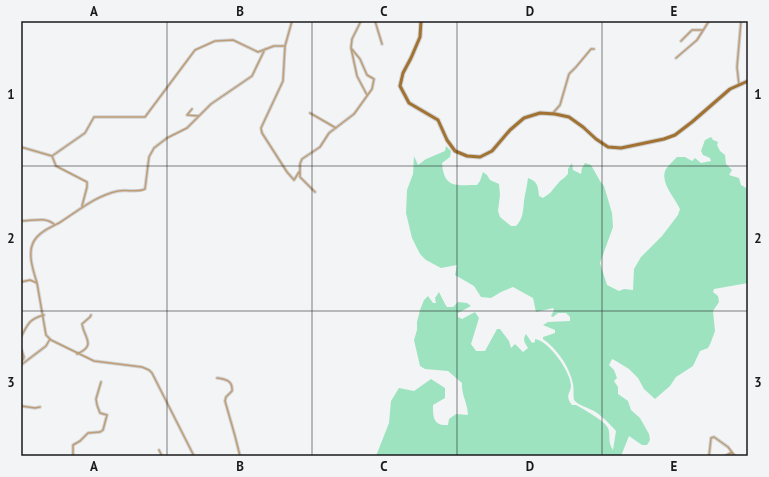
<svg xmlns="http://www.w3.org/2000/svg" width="769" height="477" viewBox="0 0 769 477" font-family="'PT Sans',sans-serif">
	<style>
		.green { fill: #9de3c0 }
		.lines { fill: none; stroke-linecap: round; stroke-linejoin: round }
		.street-casing { stroke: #d0d1d2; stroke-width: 3.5 }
		.secondary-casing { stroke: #d0d1d2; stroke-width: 5 }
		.street { stroke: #be9d76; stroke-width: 1.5 }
		.secondary { stroke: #a27232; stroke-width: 3 }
		.grid { fill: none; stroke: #1a1a1b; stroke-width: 1; stroke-opacity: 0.55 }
		.neatline { fill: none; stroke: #1a1a1b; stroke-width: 1.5 }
		.grid-label { font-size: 13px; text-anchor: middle; font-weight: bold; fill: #1a1a1b }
	</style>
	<rect width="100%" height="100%" fill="#f3f4f5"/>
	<path class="green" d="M711,137L713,140L718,142L717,145L720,151L725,155L726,164L732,170L729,175L739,178L741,185L748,189V283L714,289L713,292L718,296L719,302L713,311L715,331L711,342L708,348L700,351L693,366L676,377L670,386L655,399L644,389L638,378L629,369L616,361L612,359L609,365L614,370L617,378L614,381L618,387V394L628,401L631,410L640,418L649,434L650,440L647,445H642L629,436L621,456H376L389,423L391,401L399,388L414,391L431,379L445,388V398L433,405C433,417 433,426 448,425L449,419L456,414L468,415C468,404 461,394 462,383L448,371L425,369L420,366L414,340L417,330V322L420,310L424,300L428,296L433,303H436L435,298L439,292L445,304L447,307H453L458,302L467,303L471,306L458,313V317L462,319L475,312L479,318L471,344L476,351H485L497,329H500L509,341L511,348L515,344L523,352L528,348C525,343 522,340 526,334L532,343L535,342V339C549,341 570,371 571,385C571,394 564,395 572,405H576C583,409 605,421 608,428C611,435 607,441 613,450L616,431C610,424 602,416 594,411C587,407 579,406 574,400C573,395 574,389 573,384C570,367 557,349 543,339V337L555,333V330L543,325L548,322L570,321V317L566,313H558L553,317L551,316L554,310L553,308L536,312L533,298L513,287L501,292L491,298L481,297L474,286L455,275L457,265L441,268L426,260L420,254L412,238L406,213L407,190L413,174L414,156L418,165L426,159L445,151L446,146L451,151L450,157L442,163C444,189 456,185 477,185L480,181L483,172L487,175L490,180L499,184L500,195L498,211L500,217L511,226H516C523,219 523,211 524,201C525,194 527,186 528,178C538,182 538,186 539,196L543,198L550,193L560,181L564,178L568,174V169L572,163L573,170L581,174L582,168L585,163L591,165L600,181L604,186L612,213L613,227L600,263L607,285L619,291L624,289L633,290L634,269L641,257L662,236L678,215L680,209C675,198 659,182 666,169C669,165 673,161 677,157H685L692,161L695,158L701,163L711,161L710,158L703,155L701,151L705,140Z"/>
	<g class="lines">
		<defs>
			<path id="street" d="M375,21L382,44
				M681,41L692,30H703
				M285,46L283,81L261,128L262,133L287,172L294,180L299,172
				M351,48L357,76L367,95
				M676,58L697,40L709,21
				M739,85L737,67L741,21
				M192,109L187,115L199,116L211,104L252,76L265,49
				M310,113L336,128
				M553,113L560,105L569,74L576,67L591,49H594
				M21,147L52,156L56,166L87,182V187L82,206
				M52,156L85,133L94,117H145L195,50L215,41L233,40L258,52L274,46H285L292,21
				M315,192L300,177V164L302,159L320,147L329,133L354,114L372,89L374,79L367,75L360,59L351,48L352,39L361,21
				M21,221C33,221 45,216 55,225
				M21,282L30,280L37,283L46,335L51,340L94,361L142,367L149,370L152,373L194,456
				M37,283C33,270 27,253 34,241C39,232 51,227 59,223C78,211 95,196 118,191C127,189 137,193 145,189L149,157L154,148L167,138L187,128L199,116
				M21,337C28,324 29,319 44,315
				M21,348L24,357L21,364
				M77,354C97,345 84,338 82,324L90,317L91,315
				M21,365L46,346L50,339
				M217,378C226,379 233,381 232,391L226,397L225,401L235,436L240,456
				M21,406L35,408L40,407
				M159,450L162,456
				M73,456V445L80,441L88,433L100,432L103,430L107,415L100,413L97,405L96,399L101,382
				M709,456L711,438L714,437L728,447L735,456
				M725,456L732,452"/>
			<path id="secondary" d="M421,21L420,37L411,58L403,73L400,86L409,103L438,120L447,140L455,151L467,156L480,157L492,151L510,130L524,118L540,113L555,114L569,117L583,127L596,139L608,147L621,148L664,139L675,135L692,122L730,89L748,81"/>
		</defs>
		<use href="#street" class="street-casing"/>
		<use href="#secondary" class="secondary-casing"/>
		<use href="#street" class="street"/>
		<use href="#secondary" class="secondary"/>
	</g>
	<path class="grid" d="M167,21V456M312,21V456M457,21V456M602,21V456M21,166H748M21,311H748"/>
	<rect width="769" height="477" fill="none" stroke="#f3f4f5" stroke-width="44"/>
	<rect x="22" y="22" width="725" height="433" class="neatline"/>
	<g class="grid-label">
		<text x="94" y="16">A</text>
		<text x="240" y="16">B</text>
		<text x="384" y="16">C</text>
		<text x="530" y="16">D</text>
		<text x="674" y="16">E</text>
		<text x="11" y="99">1</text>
		<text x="758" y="99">1</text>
		<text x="11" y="243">2</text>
		<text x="758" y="243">2</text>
		<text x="11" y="387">3</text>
		<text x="758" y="387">3</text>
		<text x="94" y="471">A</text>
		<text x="240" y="471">B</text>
		<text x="384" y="471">C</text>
		<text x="530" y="471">D</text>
		<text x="674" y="471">E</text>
	</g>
</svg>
